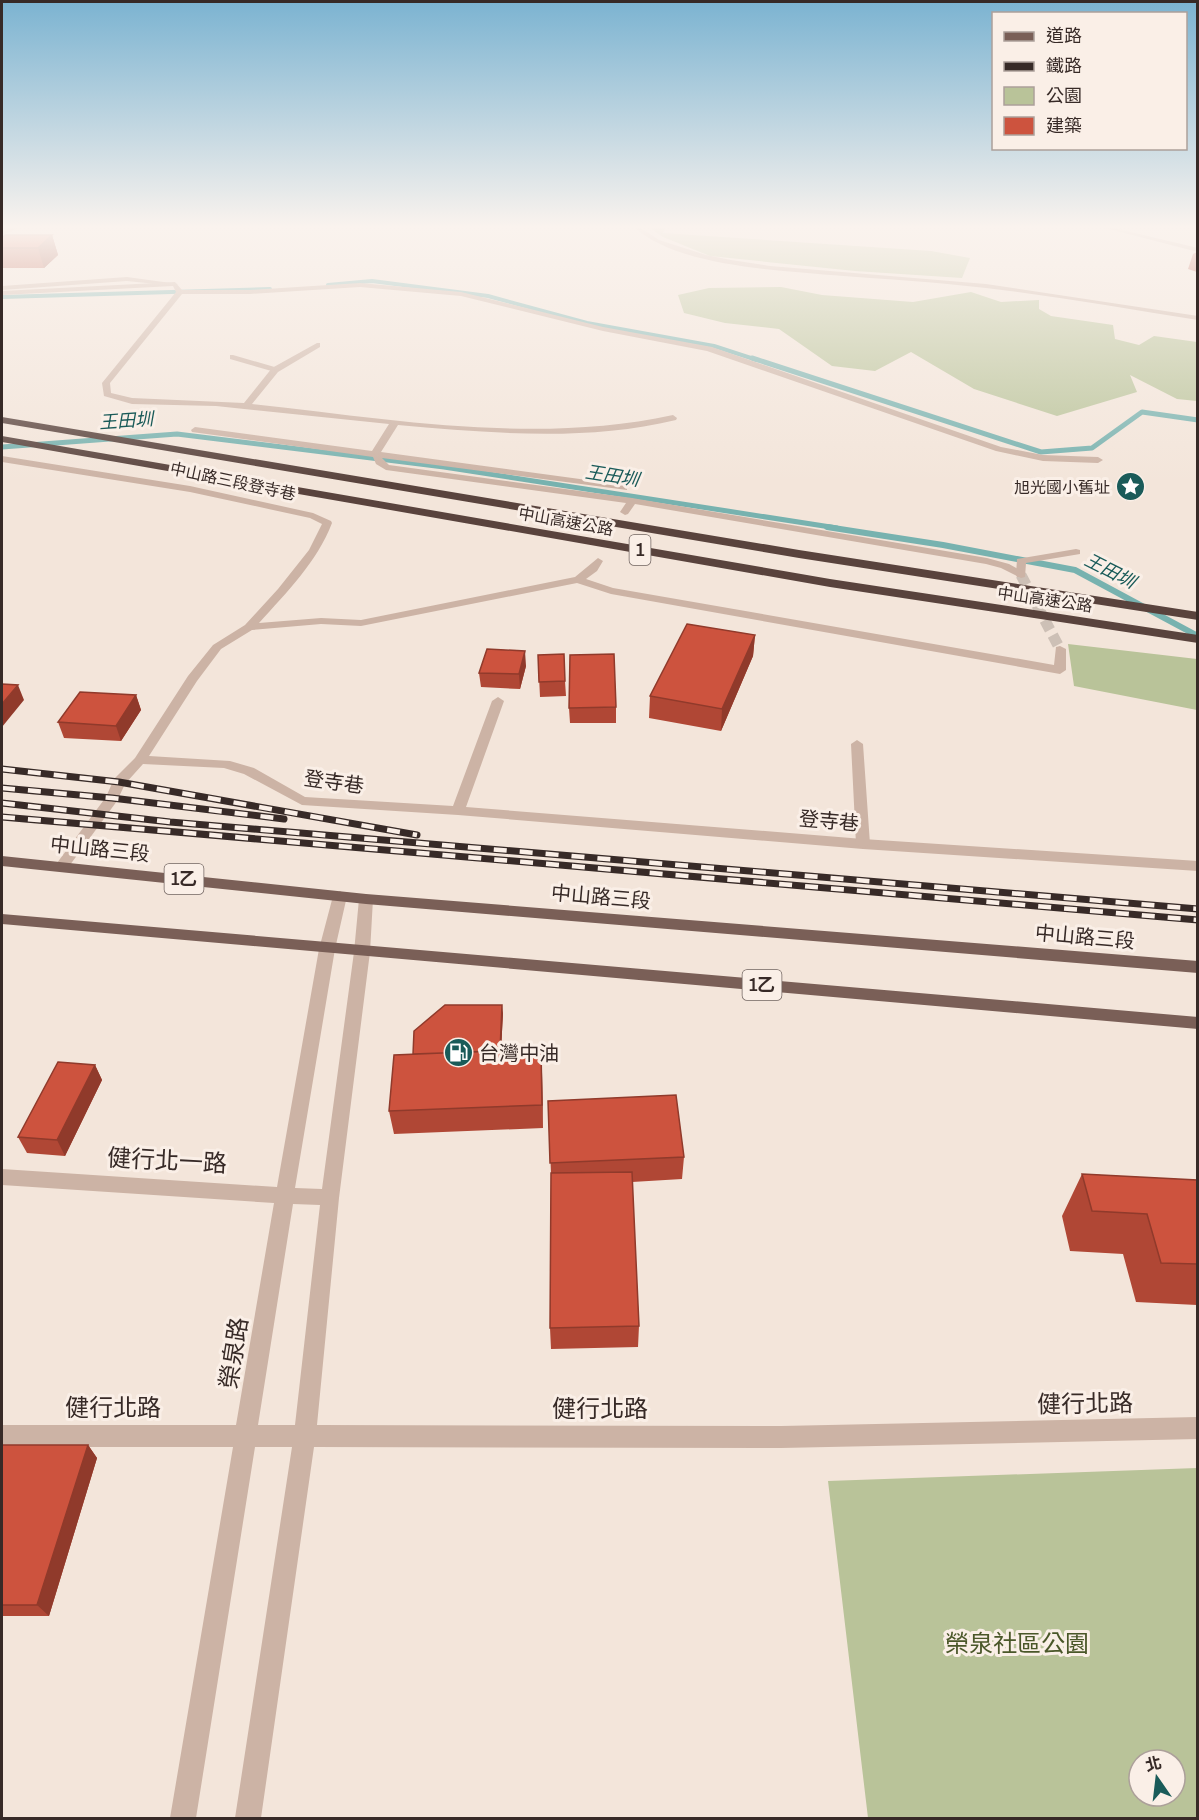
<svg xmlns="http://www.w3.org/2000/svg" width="1199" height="1820" viewBox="0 0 1199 1820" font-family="'Archivo Narrow','Noto Sans TC',sans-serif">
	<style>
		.green { fill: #b9c399; fill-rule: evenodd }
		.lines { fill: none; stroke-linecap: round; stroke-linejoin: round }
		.stream-far2 { stroke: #77b2af; stroke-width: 4 }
		.stream-far1 { stroke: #77b2af; stroke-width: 5 }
		.stream { stroke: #77b2af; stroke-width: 6 }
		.minor-tunnel { stroke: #cdc0b6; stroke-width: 11; stroke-dasharray: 11 6; stroke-linecap: butt }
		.service { fill: #ccb3a5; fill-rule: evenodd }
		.minor { fill: #ccb3a5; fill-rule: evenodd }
		.tertiary { fill: #ccb3a5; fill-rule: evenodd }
		.primary { fill: #7a5f57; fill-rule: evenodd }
		.motorway { fill: #59433d; fill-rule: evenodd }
		.rail-casing { stroke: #372a27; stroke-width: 7 }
		.rail { stroke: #faefe7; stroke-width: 4.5; stroke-dasharray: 13; stroke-linecap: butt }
		.wall { fill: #b04735 }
		.shaded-wall { fill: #903a2b }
		.building { fill: #cd533e; stroke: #903a2b; stroke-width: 1.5 }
		.labels { text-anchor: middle; stroke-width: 6; stroke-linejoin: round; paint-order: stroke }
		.far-street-label { font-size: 16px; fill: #372a27; stroke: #faefe7 }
		.far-poi-label { font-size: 16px; fill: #372a27; stroke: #faefe7; text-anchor: end }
		.far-water-label { font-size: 18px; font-style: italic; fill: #1a5b59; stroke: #faefe7 }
		.shield { fill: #faefe7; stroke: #726561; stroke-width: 1.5 }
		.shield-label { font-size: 18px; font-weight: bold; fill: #372a27 }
		.street-label { font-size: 20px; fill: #372a27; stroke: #faefe7 }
		.poi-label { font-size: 20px; fill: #372a27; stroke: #faefe7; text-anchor: start }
		.near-street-label { font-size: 24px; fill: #372a27; stroke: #faefe7 }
		.near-park-label { font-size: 24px; fill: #4a5729; stroke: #faefe7 }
	</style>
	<rect width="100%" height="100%" fill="#f3e5da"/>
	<path class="green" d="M650,228H665L663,233L931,251L970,258L962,278L855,271L710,256L663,237Z
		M781,287L822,295L913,302L971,292L1001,302L1039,300V309L1051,316L1113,325L1115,339L1139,345L1154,336L1197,342V401L1177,399L1130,375L1137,392L1057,416L974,389L911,352L875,371L832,366L779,329L725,323L684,313L678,295L709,288Z
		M1068,644L1197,659V710L1074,686Z
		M1197,1468V1818H868L828,1481ZM1139,1760H1175V1796H1139Z"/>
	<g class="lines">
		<path class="stream-far2" d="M328,285L372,281L488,296L587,323L714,346L757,360
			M2,297L270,289"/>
		<path class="stream-far1" d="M752,358L1041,452L1092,448L1142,412L1198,420
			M2,447L177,434L444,467L837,528"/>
		<path class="stream" d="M827,527L943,545L1075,570L1198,636"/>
		<path class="minor-tunnel" d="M1021,575L1060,649"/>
		<path class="service" d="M12,228H19L2,235V231Z
			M1105,228H1114L1198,248V252Z
			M127,277L178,284L175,286L127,281L2,290V286Z
			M233,355L278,368L279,370L275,372L230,359V355Z
			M2,456L190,486L313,513L331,521L332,523C317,562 287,592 259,623L321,618L361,620L575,577L598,558L603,561L597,571L586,579L613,588L1054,665L1056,647L1060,646L1066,649V670L1060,674L611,594L577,583L361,626L321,624L252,630L221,649L197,681L149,756L230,761L254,768L305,797L453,806L492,701L498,697L504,701L466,807L863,839L1198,861V871L863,849L458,815L302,805L244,774L224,768L143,764L125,784L117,801L67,869H57L55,866L57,863L106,797L114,779L135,758L188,676L213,645L245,625L278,589L309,550L322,524L310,518L190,492L2,462Z
			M1076,549L1080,550V554L1026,563L1025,577H1017L1016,575L1017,559Z"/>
		<path class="minor" d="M175,282L182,290H250L360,283L461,292L603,327L712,347L1001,447L1043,455L1098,457L1103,460L1098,463L1043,461L996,451L707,351L603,331L461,296L360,287L250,294H182L110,383L111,393L132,398L244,403L272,368L317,343H320V347L278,372L252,404C391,419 535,445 673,415L677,418L676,420C584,442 491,433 398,425L381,452L624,485L627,486V490L382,458L389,465L632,498L987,558L1009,564L1025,573V577L1021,578L1001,568L986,564L635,504L628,514L625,515L620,512L626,503L386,470L376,464L373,457L192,432L191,430L195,427L372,451L389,424L216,406L132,404L104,396L102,383L176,292L173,286L2,295V291Z
			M857,740L863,744L870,844L863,849L856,844L851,744Z
			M340,891L347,896L335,949L295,1188L322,1189L354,952L359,899L366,894L373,899L370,952L339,1198L317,1425L781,1426L1198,1417V1439L781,1448L314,1447L261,1818H235L292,1447H255L196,1818H170L233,1447H2V1425H236L274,1203L2,1185V1169L277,1187L319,949L333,896ZM293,1204L320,1205L295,1425H258Z"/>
		<path class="tertiary" d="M635,228H641L659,240L706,255L731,260L770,266L986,284L1198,316V320C1127,309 1057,296 986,288C935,282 883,279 831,275C775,270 678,266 635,228Z"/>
		<path class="primary" d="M2,856L366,894L1198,961V973L366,904L2,866Z
			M2,914L1198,1017V1029L2,924Z"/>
		<path class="motorway" d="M2,417L799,550L1198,612V620L799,558L2,423Z
			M2,436L830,579L1198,635V643L830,587L2,442Z"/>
		<defs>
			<path id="rail" d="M2,769L119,782L417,835
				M2,788L112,798L284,819
				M2,803L170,822L1198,909
				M2,817L1198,920"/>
		</defs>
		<use href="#rail" class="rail-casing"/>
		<use href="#rail" class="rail"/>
	</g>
	<path class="wall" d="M52,235L58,255L44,268H2V238Z
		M1197,252V272L1188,269L1193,254Z
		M755,635L753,656L721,731L649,718L650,696Z
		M538,655L565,681L566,696L540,697Z
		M526,666L520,689L481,687L479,673Z
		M136,695L141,710L121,741L64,738L58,722Z
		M616,707V723H570L569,708Z
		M503,1013L501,1051L542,1072L543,1128L394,1134L389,1111L413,1054Z
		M95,1065L102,1080L65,1156L27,1153L18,1137Z
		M548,1101L684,1157L682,1179L632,1182L639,1326L638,1347L551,1349L550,1328L551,1173Z
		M1082,1174L1197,1180V1305L1136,1302L1123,1254L1070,1251L1062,1216Z
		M2,1445H88L97,1458L49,1616H2Z"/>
	<path class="shaded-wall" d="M52,235L58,255L44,268L38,248Z
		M755,635L753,656L721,731L722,709Z
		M525,651L526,666L520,689L519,674Z
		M18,685L24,700L2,727V704Z
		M136,695L141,710L121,741L116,726Z
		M502,1005L503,1013L500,1068L499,1060Z
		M541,1049L542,1072L543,1128L542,1105Z
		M95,1065L102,1080L65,1156L57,1140Z
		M88,1445L97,1458L49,1616L37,1605Z"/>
	<path class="building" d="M5,235H52L38,248H2V238Z
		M687,624L755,635L722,709L650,696Z
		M487,649L525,651L519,674L479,673Z
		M564,654L565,681L539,682L538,655Z
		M614,654L616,707L569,708L570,655Z
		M2,684L18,685L2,704Z
		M80,692L136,695L116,726L58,722Z
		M445,1005H502L500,1051L413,1054L414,1031Z
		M541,1049L542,1105L389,1111L394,1055Z
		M58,1062L95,1065L57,1140L18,1137Z
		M676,1095L684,1157L550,1163L548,1101Z
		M632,1172L639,1326L550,1328L551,1173Z
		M1082,1174L1197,1180V1264L1161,1263L1147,1214L1092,1211Z
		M2,1445H88L37,1605H2Z"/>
	<linearGradient id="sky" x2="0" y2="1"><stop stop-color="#7bb3d1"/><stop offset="0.47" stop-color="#faf3ee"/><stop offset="1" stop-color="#faf3ee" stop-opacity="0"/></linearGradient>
	<rect width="1199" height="482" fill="url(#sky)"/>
	<defs>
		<symbol id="sight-disc" viewBox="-11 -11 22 22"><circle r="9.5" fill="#1a5b59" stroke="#faefe7"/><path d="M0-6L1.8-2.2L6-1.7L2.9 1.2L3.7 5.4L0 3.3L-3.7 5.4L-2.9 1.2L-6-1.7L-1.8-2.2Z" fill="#fff"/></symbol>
		<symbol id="fuel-disc" viewBox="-11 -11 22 22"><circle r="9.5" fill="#1a5b59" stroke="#faefe7"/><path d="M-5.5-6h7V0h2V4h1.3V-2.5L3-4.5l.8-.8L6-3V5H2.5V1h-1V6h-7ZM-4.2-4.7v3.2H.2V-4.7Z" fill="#fff"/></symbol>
	</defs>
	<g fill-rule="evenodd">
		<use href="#sight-disc" x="1114" y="470" width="33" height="33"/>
		<use href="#fuel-disc" x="442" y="1036" width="33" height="33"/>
	</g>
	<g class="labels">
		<g class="far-street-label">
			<text transform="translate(233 481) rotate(12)" y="6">中山路三段登寺巷</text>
			<text transform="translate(566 521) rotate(10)" y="6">中山高速公路</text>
			<text transform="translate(1045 599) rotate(8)" y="6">中山高速公路</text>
		</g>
		<g class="far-poi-label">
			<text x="1110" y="493">旭光國小舊址</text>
		</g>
		<g class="far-water-label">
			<text transform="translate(126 421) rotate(-4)" y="6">王田圳</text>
			<text transform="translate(612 476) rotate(9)" y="6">王田圳</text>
			<text transform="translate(1110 571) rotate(27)" y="6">王田圳</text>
		</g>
		<g class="shield">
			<rect x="629.5" y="535" width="21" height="30" rx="4.5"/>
			<rect x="164.5" y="864" width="39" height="30" rx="4.5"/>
			<rect x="742.5" y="970" width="39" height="30" rx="4.5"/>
		</g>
		<g class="shield-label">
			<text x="640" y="556">1</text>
			<text x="184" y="885">1乙</text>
			<text x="762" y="991">1乙</text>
		</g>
		<g class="street-label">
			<text transform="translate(334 782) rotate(8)" y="7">登寺巷</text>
			<text transform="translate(829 821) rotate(5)" y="7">登寺巷</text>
			<text transform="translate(100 849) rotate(6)" y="7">中山路三段</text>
			<text transform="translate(601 897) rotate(5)" y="7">中山路三段</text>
			<text transform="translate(1085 937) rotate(5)" y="7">中山路三段</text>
		</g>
		<g class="poi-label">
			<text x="479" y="1060">台灣中油</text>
		</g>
		<g class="near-street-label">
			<text transform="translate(167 1161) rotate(3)" y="8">健行北一路</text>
			<text transform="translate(234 1353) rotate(-81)" y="8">榮泉路</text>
			<text transform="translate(1085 1404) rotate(-1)" y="8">健行北路</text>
			<text x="113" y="1416">健行北路</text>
			<text x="600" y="1417">健行北路</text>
		</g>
		<g class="near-park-label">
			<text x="1017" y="1652">榮泉社區公園</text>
		</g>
	</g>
	<rect width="1199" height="1820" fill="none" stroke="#372a27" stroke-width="6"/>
	<rect x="992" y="12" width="195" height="138" fill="#faefe7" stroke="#aca09a" stroke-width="1.5"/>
	<rect x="1004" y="32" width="30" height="9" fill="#7a5f57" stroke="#aca09a" stroke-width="1.5"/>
	<text x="1046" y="42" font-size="18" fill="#372a27">道路</text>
	<rect x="1004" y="62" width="30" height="9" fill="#372a27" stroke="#aca09a" stroke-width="1.5"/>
	<text x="1046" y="72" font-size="18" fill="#372a27">鐵路</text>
	<rect x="1004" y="87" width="30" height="18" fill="#b9c399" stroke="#aca09a" stroke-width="1.5"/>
	<text x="1046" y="102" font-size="18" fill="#372a27">公園</text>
	<rect x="1004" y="117" width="30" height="18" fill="#cd533e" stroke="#aca09a" stroke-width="1.5"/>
	<text x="1046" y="132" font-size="18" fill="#372a27">建築</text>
	<g transform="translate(1157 1778) rotate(346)"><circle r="28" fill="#faefe7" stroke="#aca09a" stroke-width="1.5"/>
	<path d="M0-4.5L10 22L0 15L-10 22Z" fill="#1a5b59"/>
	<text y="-9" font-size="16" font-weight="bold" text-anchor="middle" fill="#372a27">北</text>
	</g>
</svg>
